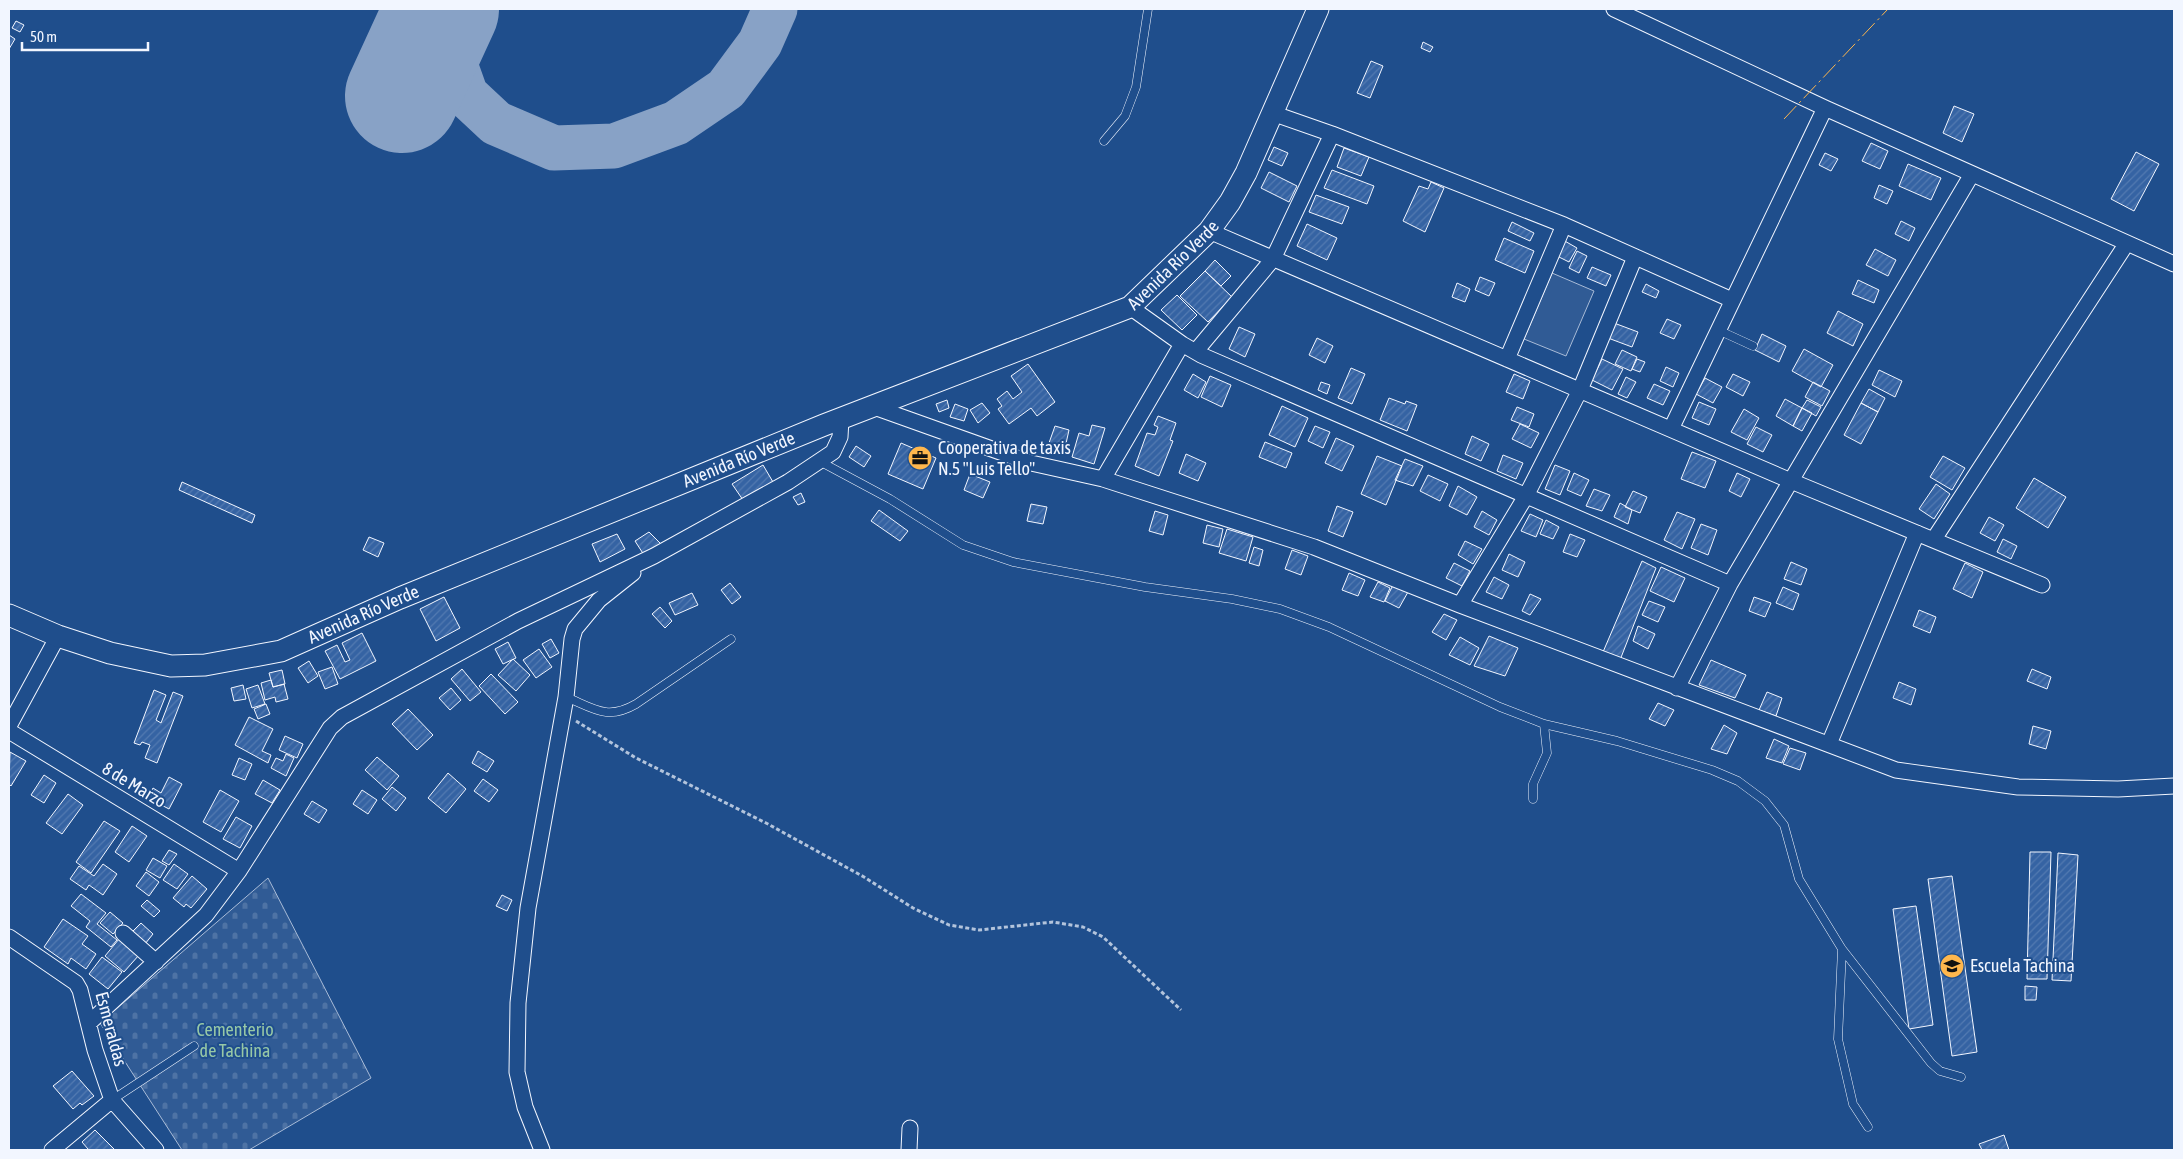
<svg xmlns="http://www.w3.org/2000/svg" width="2183" height="1159" viewBox="0 0 2183 1159" font-family="'Asap Condensed',sans-serif">
	<style>
		.cemetery { fill: url(#cemetery-stones); stroke: #a8bbd7 }
		.built { fill: #305b95; stroke: #a8bbd7 }
		.lines { fill: none; stroke-linecap: round; stroke-linejoin: round }
		.taxiway { stroke: #88a2c6; stroke-width: 45 }
		.runway { stroke: #88a2c6; stroke-width: 114 }
		.building { fill: url(#building-hatch); stroke: #f2f6ff }
		.lane-casing { stroke: #f2f6ff; stroke-width: 9 }
		.street-casing { stroke: #f2f6ff; stroke-width: 17 }
		.secondary-casing { stroke: #f2f6ff; stroke-width: 23 }
		.path { stroke: #b3c4dc; stroke-width: 3; stroke-dasharray: 4 2.5; stroke-linecap: butt }
		.lane { stroke: #1f4e8c; stroke-width: 8 }
		.street { stroke: #1f4e8c; stroke-width: 15 }
		.secondary { stroke: #1f4e8c; stroke-width: 21 }
		.power { stroke: #ffb74d; stroke-width: 1; stroke-dasharray: 18 4 2.5 4; stroke-linecap: butt }
		.labels { text-anchor: middle; stroke-width: 4; stroke-linejoin: round; paint-order: stroke }
		.street-label { font-size: 18px; fill: #f2f6ff; stroke: #1f4e8c }
		.poi-label { font-size: 18px; fill: #f2f6ff; stroke: #1f4e8c; text-anchor: start }
		.park-label { font-size: 18px; fill: #97c8a6; stroke: #1f4e8c }
	</style>
	<defs>
		<pattern id="cemetery-stones" width="16" height="16" patternUnits="userSpaceOnUse" patternTransform="scale(1.25)"><rect width="16" height="16" fill="#305b95"/><path d="M2 7V4a2 2 0 0 1 4 0v3zM10 15v-3a2 2 0 0 1 4 0v3z" fill="#4e73a5"/></pattern>
		<pattern id="building-hatch" width="6" height="6" patternUnits="userSpaceOnUse" patternTransform="scale(1.25)"><rect width="6" height="6" fill="#3563a3"/><path d="M-1 1l2-2M0 6l6-6M5 7l2-2" fill="none" stroke="#537ab1"/></pattern>
	</defs>
	<rect width="100%" height="100%" fill="#1f4e8c"/>
	<path class="cemetery" d="M268,878L371,1078L249,1150H182L100,1023Z"/>
	<path class="built" d="M1552,273L1594,291L1566,356L1524,339Z"/>
	<g class="lines">
		<path class="taxiway" d="M450,9V50L466,95L496,123L554,148L614,146L676,123L726,89L760,43L775,9"/>
		<path class="runway" d="M402,96L442,9"/>
	</g>
	<path class="building" d="M16,21L24,25L20,32L12,28Z
		M9,35L15,39L9,49Z
		M1423,42L1433,47L1430,52L1421,48Z
		M1371,61L1383,66L1370,98L1357,93Z
		M1954,106L1974,114L1962,142L1943,133Z
		M1871,143L1888,151L1880,169L1862,161Z
		M1274,147L1288,153L1282,166L1268,160Z
		M1344,148L1369,157L1361,176L1337,167Z
		M2136,152L2159,164L2134,211L2111,199Z
		M1825,153L1838,159L1831,171L1819,165Z
		M1908,164L1941,178L1931,200L1899,186Z
		M1332,170L1374,186L1367,204L1324,188Z
		M1269,172L1297,186L1289,202L1261,188Z
		M1431,182L1444,188L1425,232L1403,221L1419,186L1428,189Z
		M1879,185L1893,191L1887,204L1874,198Z
		M1316,195L1349,207L1342,224L1309,212Z
		M1901,221L1915,228L1909,241L1895,234Z
		M1512,222L1534,233L1530,241L1508,231Z
		M1307,224L1337,238L1327,260L1297,246Z
		M1504,238L1534,251L1525,273L1495,260Z
		M1563,240L1577,248L1569,262L1555,255Z
		M1875,249L1896,260L1888,276L1866,265Z
		M1577,251L1587,256L1579,273L1569,268Z
		M1215,260L1231,276L1221,286L1205,271Z
		M1592,267L1611,275L1606,286L1587,278Z
		M1205,271L1232,297L1208,322L1180,296Z
		M1480,277L1495,283L1489,296L1475,290Z
		M1858,280L1879,290L1874,303L1852,294Z
		M1457,283L1470,289L1465,302L1452,297Z
		M1646,284L1659,291L1656,298L1642,292Z
		M1177,295L1197,315L1182,330L1161,310Z
		M1838,311L1863,324L1853,346L1827,333Z
		M1667,319L1681,325L1674,339L1660,333Z
		M1614,323L1638,332L1632,347L1608,338Z
		M1239,327L1255,334L1245,357L1229,349Z
		M1762,334L1786,346L1779,362L1755,350Z
		M1317,338L1333,346L1325,363L1309,355Z
		M1804,349L1833,365L1821,387L1792,371Z
		M1622,350L1637,357L1631,371L1615,364Z
		M1602,359L1623,369L1612,390L1592,380Z
		M1637,359L1645,362L1640,372L1632,369Z
		M1028,364L1055,402L1037,416L1031,408L1009,424L998,409L1002,406L997,399L1007,391L1013,399L1022,392L1011,376Z
		M1666,367L1679,373L1673,387L1660,381Z
		M1351,368L1365,374L1352,404L1338,398Z
		M1879,370L1902,381L1895,397L1872,385Z
		M1193,374L1206,382L1198,398L1184,390Z
		M1514,374L1530,381L1523,399L1506,392Z
		M1733,374L1750,382L1743,396L1726,387Z
		M1210,376L1231,385L1222,407L1201,397Z
		M1626,377L1636,382L1627,398L1618,394Z
		M1705,378L1722,387L1713,403L1696,394Z
		M1321,382L1330,385L1327,394L1318,390Z
		M1813,382L1830,391L1822,406L1805,397Z
		M1654,384L1670,391L1663,405L1647,398Z
		M1869,389L1885,398L1878,412L1861,403Z
		M1389,398L1405,404L1406,401L1417,405L1407,431L1380,420Z
		M1785,399L1802,408L1793,426L1776,416Z
		M947,400L949,408L939,412L936,404Z
		M1807,400L1821,407L1816,416L1802,408Z
		M1699,402L1716,409L1709,425L1692,418Z
		M982,403L990,413L978,423L970,410Z
		M1861,403L1878,412L1861,444L1844,435Z
		M955,404L968,409L964,421L950,417Z
		M1282,406L1308,418L1295,447L1269,435Z
		M1517,407L1534,414L1529,427L1511,420Z
		M1802,408L1812,413L1802,431L1793,426Z
		M1744,409L1759,418L1747,440L1731,432Z
		M1158,416L1176,423L1170,440L1173,441L1159,476L1135,466L1147,433L1155,435L1158,427L1154,425Z
		M1520,424L1539,433L1531,448L1512,439Z
		M1092,425L1105,428L1094,464L1072,457L1079,433L1089,436Z
		M1055,426L1069,430L1065,448L1049,443Z
		M1315,426L1330,432L1323,448L1308,441Z
		M1756,427L1772,435L1763,452L1747,444Z
		M1472,436L1489,444L1481,461L1465,454Z
		M1336,438L1354,446L1342,471L1325,463Z
		M1265,442L1292,453L1286,468L1259,457Z
		M901,443L936,458L923,489L888,474Z
		M856,446L871,456L864,467L849,457Z
		M1692,452L1716,461L1705,488L1681,479Z
		M1186,454L1206,463L1198,481L1179,473Z
		M1503,455L1523,463L1516,479L1497,471Z
		M1377,456L1402,466L1386,505L1361,494Z
		M1943,456L1965,468L1952,490L1930,477Z
		M1405,459L1423,466L1413,486L1395,480Z
		M763,465L773,482L743,500L732,484Z
		M1555,465L1570,471L1560,495L1545,489Z
		M1574,473L1589,480L1581,496L1567,490Z
		M1737,473L1750,479L1741,497L1729,491Z
		M970,474L990,482L983,498L964,490Z
		M1428,475L1448,484L1440,501L1420,491Z
		M2034,478L2066,497L2048,528L2016,508Z
		M182,482L255,515L252,523L179,490Z
		M1936,484L1950,494L1934,519L1919,509Z
		M1458,486L1477,497L1467,515L1449,506Z
		M1594,489L1610,495L1602,511L1586,506Z
		M1633,491L1647,497L1640,513L1625,507Z
		M801,493L805,502L798,505L793,497Z
		M1620,503L1632,510L1628,524L1614,517Z
		M1031,504L1047,507L1043,524L1027,521Z
		M1337,506L1353,512L1343,537L1328,531Z
		M879,510L908,531L900,541L871,521Z
		M1155,511L1168,515L1163,535L1149,531Z
		M1482,511L1497,520L1489,535L1474,527Z
		M1677,512L1695,519L1682,549L1664,540Z
		M1530,514L1543,520L1536,537L1521,531Z
		M1989,517L2004,525L1995,541L1980,533Z
		M1546,520L1559,527L1553,539L1540,534Z
		M1701,524L1717,530L1708,555L1691,548Z
		M1207,525L1223,529L1219,547L1203,543Z
		M1227,529L1253,537L1246,561L1219,553Z
		M649,532L661,544L644,555L635,541Z
		M617,534L625,549L600,562L592,544Z
		M1570,534L1585,540L1577,557L1563,552Z
		M369,537L384,543L378,557L363,550Z
		M2003,539L2017,546L2011,559L1997,552Z
		M1465,541L1482,549L1473,564L1458,555Z
		M1254,547L1263,550L1259,566L1249,563Z
		M1292,550L1308,556L1301,575L1285,569Z
		M1509,554L1525,562L1518,577L1502,570Z
		M1642,561L1656,568L1620,660L1603,652Z
		M1791,562L1807,569L1801,585L1784,579Z
		M1454,563L1470,571L1462,586L1446,578Z
		M1965,563L1983,572L1972,598L1953,589Z
		M1661,567L1685,578L1674,602L1650,591Z
		M1349,573L1365,580L1358,596L1342,590Z
		M1494,577L1509,585L1502,599L1486,592Z
		M1378,582L1390,588L1384,602L1370,597Z
		M730,583L741,597L732,604L721,590Z
		M1393,585L1408,592L1399,608L1385,601Z
		M1783,587L1799,594L1793,610L1776,603Z
		M692,593L698,605L675,615L669,603Z
		M1530,594L1541,599L1530,615L1522,611Z
		M444,597L460,628L436,641L420,609Z
		M1754,597L1771,603L1765,617L1749,611Z
		M1649,601L1665,607L1658,622L1642,615Z
		M660,607L672,621L665,628L652,614Z
		M1919,610L1936,617L1930,633L1913,626Z
		M1444,614L1457,620L1446,640L1432,632Z
		M1638,626L1655,634L1648,649L1633,641Z
		M362,633L376,661L340,679L325,651L337,645L345,662L350,660L342,643Z
		M1489,636L1518,648L1505,676L1474,666Z
		M1460,637L1479,648L1470,665L1449,655Z
		M551,639L559,653L550,658L542,644Z
		M508,642L516,658L503,664L495,649Z
		M539,649L552,667L536,678L523,660Z
		M513,659L530,675L516,691L498,675Z
		M1711,660L1746,675L1735,698L1699,685Z
		M309,661L318,676L308,683L298,668Z
		M332,667L338,684L325,689L318,672Z
		M462,669L481,692L470,701L451,679Z
		M2032,669L2051,677L2047,689L2027,681Z
		M282,670L285,684L273,687L269,673Z
		M491,674L518,702L505,714L479,686Z
		M271,680L273,687L284,684L288,699L276,702L275,697L265,700L261,683Z
		M1899,682L1916,689L1911,705L1893,698Z
		M243,685L246,699L234,701L231,688Z
		M258,685L265,704L252,708L246,689Z
		M451,688L461,700L450,710L439,698Z
		M154,690L166,695L156,720L161,723L173,692L183,696L157,763L145,758L150,745L142,742L140,745L134,743Z
		M1767,692L1782,698L1776,716L1759,710Z
		M1658,703L1674,710L1665,726L1649,719Z
		M266,704L270,714L258,719L254,709Z
		M408,709L433,735L417,750L392,724Z
		M249,717L273,729L262,751L271,755L268,763L235,745Z
		M1724,725L1737,733L1727,754L1711,749Z
		M2033,726L2051,731L2046,749L2029,744Z
		M285,736L303,744L297,758L279,750Z
		M1774,739L1789,746L1782,763L1766,758Z
		M1790,748L1806,753L1800,770L1783,764Z
		M478,751L494,761L487,772L472,763Z
		M10,752L26,761L11,786L9,784Z
		M286,754L294,758L286,776L271,768L276,758L283,761Z
		M377,757L399,776L387,790L365,770Z
		M239,758L252,764L245,780L232,775Z
		M448,773L466,789L446,813L428,798Z
		M44,775L56,783L44,803L31,795Z
		M169,777L182,784L169,809L148,798L153,788L161,793Z
		M483,779L498,790L489,802L474,791Z
		M263,780L280,790L272,803L255,794Z
		M392,787L406,798L396,811L382,799Z
		M220,790L239,801L221,832L203,822Z
		M362,790L377,800L368,814L353,804Z
		M68,794L83,805L62,834L46,823Z
		M312,801L327,810L319,823L304,814Z
		M236,817L252,826L240,848L223,839Z
		M104,821L120,831L91,873L76,862Z
		M132,826L147,836L129,862L115,852Z
		M169,850L177,854L169,865L162,861Z
		M2030,852H2051L2047,979H2027Z
		M2058,853L2078,855L2071,981L2052,980Z
		M153,858L167,866L160,878L146,870Z
		M103,864L117,874L103,895L89,885L86,890L70,879L79,866L94,876Z
		M174,864L188,874L177,889L163,880Z
		M146,872L159,882L149,896L136,886Z
		M192,876L207,889L191,908L186,904L184,907L173,898Z
		M1952,876L1977,1052L1952,1056L1928,879Z
		M81,894L106,913L97,924L117,940L111,947L86,927L90,921L71,906Z
		M502,895L512,900L507,911L496,906Z
		M147,900L160,911L154,917L141,906Z
		M1916,906L1933,1025L1909,1029L1893,909Z
		M110,912L123,923L113,934L100,923Z
		M63,919L88,936L82,944L96,954L86,969L71,958L68,964L44,947Z
		M141,923L153,934L145,944L132,932Z
		M119,939L139,955L124,972L105,956Z
		M102,957L122,972L108,989L89,974Z
		M2025,986L2037,987L2036,1000H2025Z
		M72,1071L94,1096L82,1105L80,1103L73,1109L53,1086Z
		M95,1130L115,1150H86L88,1149L82,1142Z
		M2004,1135L2009,1150H1982L1979,1144Z"/>
	<g class="lines">
		<defs>
			<path id="lane" d="M1104,141L1125,116L1136,87L1148,9
				M1718,330L1753,346
				M821,462L890,499L963,545L1013,562L1145,587L1232,599L1280,609L1329,627L1500,707L1544,724L1617,741L1712,770L1738,781L1765,801L1784,825L1799,879L1842,949L1931,1063L1940,1071L1961,1077
				M566,697C593,708 607,721 636,704L731,639
				M1533,799V784L1547,753L1544,724
				M1842,949L1838,1039L1853,1104L1868,1127
				M112,1100L194,1046"/>
			<path id="street" d="M1614,9L1825,108L2174,264
				M1272,113L1332,134
				M1209,231L1791,481L2042,585
				M1130,307L1182,344L1201,355L1730,584
				M1196,351L1273,259L1332,134L1564,225L1732,300
				M1507,359L1564,225
				M874,407L1031,463L1103,479L1314,547L1460,605L1896,770L2018,787L2118,789L2174,786
				M1671,429L1825,108
				M1103,479L1182,344
				M1934,539L2127,243
				M1460,605L1526,496L1580,390L1635,257
				M1677,688L1730,584L1972,174
				M9,726L58,636
				M9,731L239,871
				M1829,744L1917,533
				M123,933L156,962
				M9,937L76,983L80,990L95,1050L112,1100L156,1150
				M89,1023L206,915L239,871L330,728L342,717L518,621L654,556L788,482L833,452L840,437L841,419
				M52,1150L112,1100
				M542,1150L525,1107L517,1072L518,1003L528,908L566,697L572,639L575,629L599,600L633,573
				M909,1150L910,1128"/>
			<g id="secondary">
				<path id="s1" d="M9,615L58,636L110,653L171,666L205,665L281,651L400,598L824,425L1130,307L1209,231L1230,202L1246,173L1318,9"/>
			</g>
		</defs>
		<use href="#lane" class="lane-casing"/>
		<use href="#street" class="street-casing"/>
		<use href="#secondary" class="secondary-casing"/>
		<path class="path" d="M576,721L636,758L766,823L864,877L913,908L949,925L979,930L1053,922L1083,927L1103,937L1181,1010"/>
		<use href="#lane" class="lane"/>
		<use href="#street" class="street"/>
		<use href="#secondary" class="secondary"/>
		<path class="power" d="M1784,119L1888,9"/>
	</g>
	<defs>
		<symbol id="office-disc" viewBox="-11 -11 22 22"><circle r="9.5" fill="#ffb74d" stroke="#1f4e8c"/><path d="M-6-3h4V-5.5h4V-3h4V5H-6ZM-1-4.5V-3h2v-1.5ZM-6 0V1H6V0Z" fill="#111"/></symbol>
		<symbol id="school-disc" viewBox="-11 -11 22 22"><circle r="9.5" fill="#ffb74d" stroke="#1f4e8c"/><path d="M0-5L7-2L0 1L-7-2ZM-4 1L0 2.5L4 1V4Q0 6-4 4Z" fill="#111"/></symbol>
	</defs>
	<g fill-rule="evenodd">
		<use href="#office-disc" x="906" y="444" width="28" height="28"/>
		<use href="#school-disc" x="1938" y="952" width="28" height="28"/>
	</g>
	<g class="labels">
		<g class="street-label">
			<text dy="6" stroke="none"><textPath href="#s1" startOffset="1258">Avenida Río Verde</textPath></text>
			<text dy="6" stroke="none"><textPath href="#s1" startOffset="778">Avenida Río Verde</textPath></text>
			<text dy="6" stroke="none"><textPath href="#s1" startOffset="372">Avenida Río Verde</textPath></text>
			<text transform="translate(134 785) rotate(31)" y="6">8 de Marzo</text>
			<text transform="translate(111 1029) rotate(75)" y="6">Esmeraldas</text>
		</g>
		<g class="poi-label">
			<text x="938" y="454">Cooperativa de taxis<tspan x="938" dy="21">N.5 "Luis Tello"</tspan></text>
			<text x="1970" y="972">Escuela Tachina</text>
		</g>
		<g class="park-label">
			<text x="235" y="1036">Cementerio<tspan x="235" dy="21">de Tachina</tspan></text>
		</g>
	</g>
	<rect width="2183" height="1159" fill="none" stroke="#f2f6ff" stroke-width="20"/>
	<path d="M22 42v8h126v-8" fill="none" stroke="#f2f6ff" stroke-width="2.5"/>
	<text x="30" y="42" font-size="15" fill="#f2f6ff" stroke="#1f4e8c" stroke-width="4" paint-order="stroke">50 m</text>
</svg>
